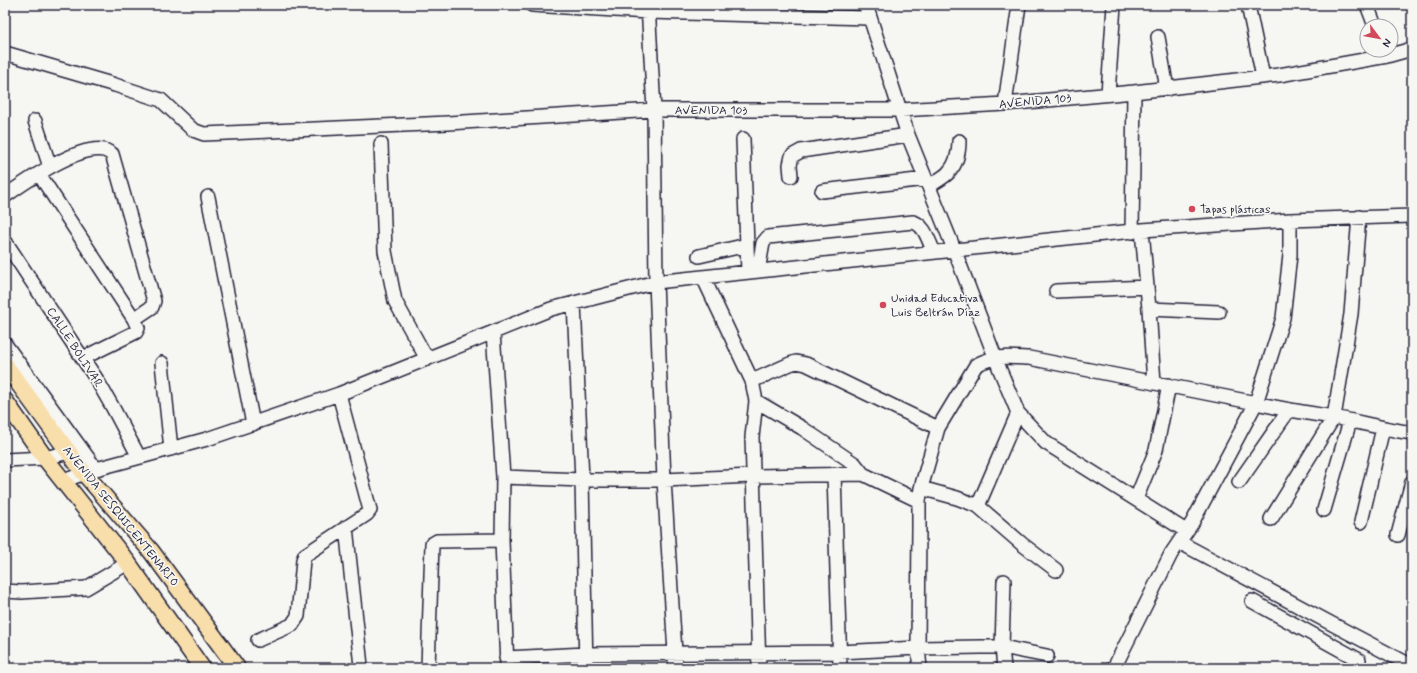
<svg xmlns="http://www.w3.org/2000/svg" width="1417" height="673" viewBox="0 0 1417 673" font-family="Mynerve,sans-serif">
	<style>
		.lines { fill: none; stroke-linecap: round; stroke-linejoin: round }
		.minor-casing { stroke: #22223b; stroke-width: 16 }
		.major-casing { stroke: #22223b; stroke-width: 19 }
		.minor { stroke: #f6f6f2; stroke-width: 13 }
		.major { stroke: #f8deab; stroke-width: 16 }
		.poi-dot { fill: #d1495b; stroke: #f6f6f2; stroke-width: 1.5 }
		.labels { text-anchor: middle; stroke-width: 3.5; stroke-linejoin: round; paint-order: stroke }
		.street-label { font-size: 12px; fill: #22223b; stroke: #f6f6f2 }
		.poi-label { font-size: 12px; fill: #22223b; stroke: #f6f6f2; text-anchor: start }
	</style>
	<rect width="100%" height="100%" fill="#f6f6f2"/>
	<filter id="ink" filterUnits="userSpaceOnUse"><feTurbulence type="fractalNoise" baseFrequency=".025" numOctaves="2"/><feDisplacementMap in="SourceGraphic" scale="8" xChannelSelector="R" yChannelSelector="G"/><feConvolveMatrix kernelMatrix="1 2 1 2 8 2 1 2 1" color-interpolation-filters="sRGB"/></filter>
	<g filter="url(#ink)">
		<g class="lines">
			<defs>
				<path id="minor" d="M532,5L648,12L869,18
					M648,5L654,110L656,282L664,480L676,668
					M866,5L908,135L954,249L1000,370L1018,413L1046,443L1186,531
					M1248,5L1263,77
					M1367,5L1375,26
					M1158,37L1167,89
					M5,53L115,85L161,100L193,130L204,134L448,123L654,110H900L1005,104L1134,92L1279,75L1387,56L1412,49
					M1108,94L1114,5
					M1005,104L1019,5
					M35,121L50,167
					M743,139L748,272
					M381,144L385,251L395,301L427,359
					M39,174L134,319
					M791,176L790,165L792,156L801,151L908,135
					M929,186C935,182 943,178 948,173C956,165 959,152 959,141
					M822,191L926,179
					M5,196C27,181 77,145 104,150C107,151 110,153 112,154L154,301L152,307L134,319L138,328L136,332L83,358
					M208,197L253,424
					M1142,230L1149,309L1154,383
					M1132,232L1134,92
					M5,241L97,380L113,408L139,457
					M699,256L747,245
					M758,271L763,243L768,237L913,222C925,225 928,240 934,252
					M703,277L752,381L756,401L752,437L759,668
					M1056,291L1147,287
					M574,303L582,480L586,668
					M1149,309L1219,312
					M493,332L503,477L502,540L507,668
					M5,344L96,469
					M162,363L171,449
					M752,381L790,364L796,362L806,364L938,428
					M756,401L802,428L855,464L863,474
					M5,460L45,458L69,452
					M834,474L840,668
					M503,477L582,480H664L752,476L863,474L919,501
					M63,481L96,469L207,439L339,394L551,309L656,282L1142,230L1290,220L1412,216
					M1239,482L1289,410
					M921,488L957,498L978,506L1022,544L1056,570
					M1136,499L1156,450L1169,385
					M978,506L1018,413
					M1324,510L1350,421
					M1271,519L1334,417L1351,314L1359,217
					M1361,522L1383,428
					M346,527L361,666
					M1398,535L1412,482
					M1179,542L1334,625L1412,666
					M1004,581L1002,647L1004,668
					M5,591L21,592L86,588L128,563
					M1252,601L1359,660
					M258,640L292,625L298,616L303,560L305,555L367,514L370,510L339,394
					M506,658L586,654L839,652L918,648L981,647H1002L1047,656
					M428,668L432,544L437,541L502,540
					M920,668L918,648L919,526V501L921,488L938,428L976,365C995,355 1008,357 1029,358L1256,403C1282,409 1307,413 1333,417C1359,422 1385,429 1412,433
					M1114,668L1171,554L1192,523L1256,403L1283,318L1290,255V220"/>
				<path id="major" d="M5,365L84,473L151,551L237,668
					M5,401L45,458L128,563L202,668"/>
			</defs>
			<use href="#minor" class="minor-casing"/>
			<use href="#major" class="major-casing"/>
			<use href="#minor" class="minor"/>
			<use href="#major" class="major"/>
		</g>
	</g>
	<g class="poi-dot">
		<circle cx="1192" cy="209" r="4"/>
		<circle cx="883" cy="305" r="4"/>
	</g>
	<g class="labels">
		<g class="street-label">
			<text transform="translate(1035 101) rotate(-5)" y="4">AVENIDA 103</text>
			<text x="711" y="114">AVENIDA 103</text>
			<text transform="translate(75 347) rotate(57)" y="4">CALLE BOLIVAR</text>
			<text transform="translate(121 516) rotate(51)" y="4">AVENIDA SESQUICENTENARIO</text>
		</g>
		<g class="poi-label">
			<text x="1200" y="213">Tapas plásticas</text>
			<text x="891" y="302">Unidad Educativa<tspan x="891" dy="14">Luis Beltrán Díaz</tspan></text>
		</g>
	</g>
	<rect width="1417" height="673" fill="none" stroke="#f6f6f2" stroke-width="20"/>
	<rect x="10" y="10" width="1397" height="653" fill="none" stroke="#22223b" stroke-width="1.5" filter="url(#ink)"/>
	<g transform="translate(1379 38) rotate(122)"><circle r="19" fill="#f6f6f2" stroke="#a1a1a9"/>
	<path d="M0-3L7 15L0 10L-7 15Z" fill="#d1495b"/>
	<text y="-6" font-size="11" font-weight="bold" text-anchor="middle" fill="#22223b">N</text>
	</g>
</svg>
